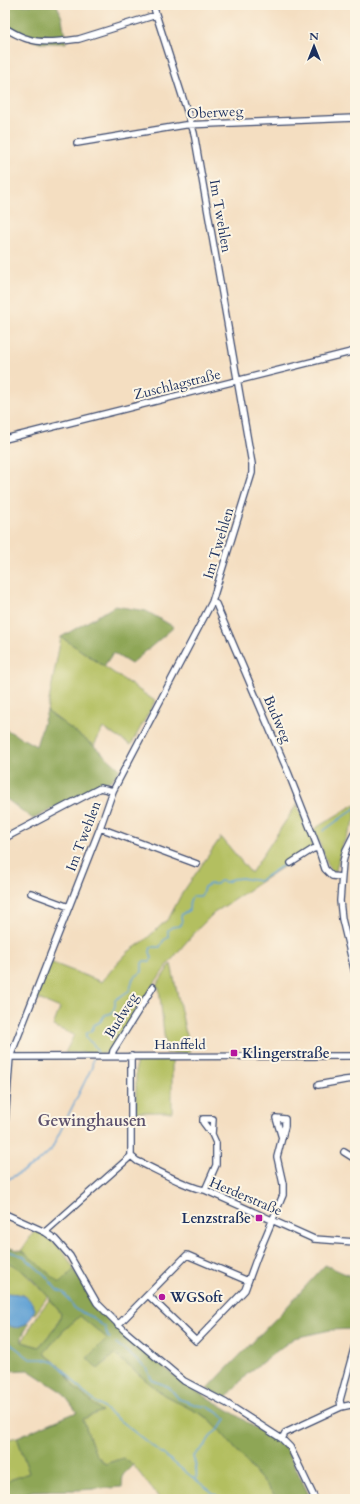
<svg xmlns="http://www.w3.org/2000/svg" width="360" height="1504" viewBox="0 0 360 1504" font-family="Cardo,serif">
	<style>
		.green { fill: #b3bf61; stroke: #677760 }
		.forest { fill: #8ea657; stroke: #546a5a }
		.water { fill: #61a1d4; stroke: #3e6899 }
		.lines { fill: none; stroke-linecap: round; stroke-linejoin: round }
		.stream { stroke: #61a1d4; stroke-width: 1.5 }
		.minor-casing { stroke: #3c496d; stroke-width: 8 }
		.minor { stroke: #fff; stroke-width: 5.5 }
		.poi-dot { fill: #b5179e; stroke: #fcf5e5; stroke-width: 1.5 }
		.labels { text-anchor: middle; stroke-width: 4; stroke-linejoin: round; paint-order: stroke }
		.street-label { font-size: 14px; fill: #1b2f5e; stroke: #fcf5e5 }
		.poi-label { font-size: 14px; font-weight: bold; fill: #1b2f5e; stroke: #fcf5e5; text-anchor: start }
		.quarter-label { font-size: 16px; font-weight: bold; fill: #5c516d; stroke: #fcf5e5 }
	</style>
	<rect width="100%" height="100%" fill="#fcf5e5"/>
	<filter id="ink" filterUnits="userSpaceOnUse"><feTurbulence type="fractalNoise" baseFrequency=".025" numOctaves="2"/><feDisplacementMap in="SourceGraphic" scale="8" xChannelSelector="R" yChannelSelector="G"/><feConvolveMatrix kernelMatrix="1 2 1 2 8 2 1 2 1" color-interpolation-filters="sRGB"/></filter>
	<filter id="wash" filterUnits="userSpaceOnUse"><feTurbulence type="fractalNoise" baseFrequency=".012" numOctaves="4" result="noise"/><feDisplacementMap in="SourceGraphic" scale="16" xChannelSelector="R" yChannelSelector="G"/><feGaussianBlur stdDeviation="0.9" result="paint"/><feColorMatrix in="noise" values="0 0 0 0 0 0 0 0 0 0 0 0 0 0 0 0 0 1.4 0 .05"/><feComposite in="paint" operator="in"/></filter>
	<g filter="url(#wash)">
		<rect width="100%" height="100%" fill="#f4dec1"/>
		<path class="green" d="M61,637L155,701L131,745L103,728L94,746L47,711Z
			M297,804L311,838L313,847L214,913C171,953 140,1004 108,1053H65L74,1035L53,1026L60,1008L36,998L50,962L102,982L113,968L128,952L144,941L169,918L181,895L221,837L251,873Z
			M355,804V820L341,848L336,871L330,870L314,829Z
			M171,964L190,1053H166L159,987H155Z
			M172,1058V1112H136V1063L139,1060Z
			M35,1230C53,1238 65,1252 74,1269L60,1284L21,1251Z
			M5,1261L18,1267L48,1296L35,1314L33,1313L35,1309L24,1295L5,1293Z
			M50,1299L61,1314L57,1326L39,1347L22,1342L39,1313Z
			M80,1316L107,1338L87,1358L98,1369L114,1354L164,1395L210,1419L278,1499H160L133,1465L123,1458L105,1464L95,1453L83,1419L102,1411L74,1387L64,1369L44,1353L63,1331Z
			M17,1437L29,1473L10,1480L5,1485V1440Z"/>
		<path class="forest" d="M5,5H57L62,18L66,43H40L5,30Z
			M115,606L146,611L174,627L131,664L113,653L104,666L61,637Z
			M47,711L94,746L120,769L112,780L96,786L33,819L5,798V729L36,746Z
			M5,1247L23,1251L60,1283L74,1269L95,1306L120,1331L183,1383L230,1411L286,1448L311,1499H278L210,1419L164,1395L114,1354L98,1369L87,1358L107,1338L80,1316L63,1331L44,1353L64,1370L74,1387L102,1411L83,1419L95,1453L105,1464L123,1458L133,1465L123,1475L122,1487L80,1490L33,1491L5,1499V1485L10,1480L29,1473L17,1437L77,1412L62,1392L28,1370L5,1371V1323C13,1328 19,1328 28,1323L29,1324L22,1336V1342L39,1347L57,1326L61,1314C46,1292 29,1272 5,1261Z
			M325,1265L355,1278V1329L330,1330L294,1338L247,1374L226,1398L207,1389L285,1309Z"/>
		<path class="water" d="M5,1293C20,1294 28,1293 35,1309C29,1323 21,1334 5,1323Z"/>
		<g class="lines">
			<path class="stream" d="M323,831L355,808
				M98,1053C96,1050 95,1046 93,1044C89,1040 85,1040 86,1034L92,1030L94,1025L100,1022L105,1015L112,1013L115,1006V1000L130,990L133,978L142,972V963L144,961H150L152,958L150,952L151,947H160L163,941L168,937V930L172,927L180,926L182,923L181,917L182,914L189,910C190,903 188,900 194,896H200L202,895L204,887L210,884H217L220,881L227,882L232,879L242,878L259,881L290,861
				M5,1181L37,1163L51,1150L92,1067L93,1058
				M5,1250L23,1256L45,1275L57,1290L64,1293L76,1310L88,1315L105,1327L108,1337L110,1338
				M7,1341L30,1359H43L54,1362L64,1370L83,1392L196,1480
				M116,1343L146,1368L152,1380L169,1387L179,1399L200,1406H206L215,1411L226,1419L219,1429L211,1435L206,1444L193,1457C196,1464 197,1473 196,1480L221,1499"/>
		</g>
	</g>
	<g filter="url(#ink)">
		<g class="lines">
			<defs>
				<path id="minor" d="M5,28C12,32 20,37 28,39C43,44 63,41 79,39L156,15
					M77,143L185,125L355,118
					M5,439L355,351
					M212,602L216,604L288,772L318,848L325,869L332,876L341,877
					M100,828L197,864
					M355,832L346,850L343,862L340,901L342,919L355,973
					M5,838L100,788L113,791
					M291,863L313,849L318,848
					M31,893L69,907
					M5,1055L10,1057L355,1056
					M112,1056L113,1051L153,987
					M318,1085L345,1080L355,1079
					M5,1122L10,1057L100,828L113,791L212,602L252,473V464L194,133L153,5
					M344,1152L352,1157L355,1158
					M131,1156L137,1161C153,1168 190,1189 205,1190L314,1239L355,1242
					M205,1190L216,1165V1143L212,1134L213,1119H203V1122L212,1134
					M5,1214L45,1232L55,1239L70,1256L97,1303L124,1330L184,1381L226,1403L282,1439L290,1447L315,1499
					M45,1232L131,1156V1056
					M148,1295L196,1341L245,1290L257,1257L283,1195V1184L277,1157L285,1126V1119L276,1118L282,1138
					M118,1325L187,1255L248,1281
					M341,1407L340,1400L355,1345
					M282,1439L285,1433L341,1407L355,1404"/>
			</defs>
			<use href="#minor" class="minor-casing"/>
			<use href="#minor" class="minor"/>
		</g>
	</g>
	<g class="poi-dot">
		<rect x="230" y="1049" width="8" height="8" rx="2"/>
		<rect x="255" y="1214" width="8" height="8" rx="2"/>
		<circle cx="162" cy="1297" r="4"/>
	</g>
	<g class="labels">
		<g class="street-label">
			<text transform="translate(215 112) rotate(-3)" y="5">Oberweg</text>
			<text transform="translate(221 216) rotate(80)" y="5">Im Twehlen</text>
			<text transform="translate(177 384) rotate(-14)" y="5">Zuschlagstraße</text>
			<text transform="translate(218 543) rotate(-73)" y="5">Im Twehlen</text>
			<text transform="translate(278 719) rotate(67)" y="5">Budweg</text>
			<text transform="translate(83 836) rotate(-69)" y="5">Im Twehlen</text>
			<text transform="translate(121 1015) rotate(-58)" y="5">Budweg</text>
			<text x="180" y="1049">Hanffeld</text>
			<text transform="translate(246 1196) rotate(23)" y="5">Herderstraße</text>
		</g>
		<g class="poi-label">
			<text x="242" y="1058">Klingerstraße</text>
			<text x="251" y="1223" text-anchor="end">Lenzstraße</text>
			<text x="170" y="1302">WGSoft</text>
		</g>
		<g class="quarter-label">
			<text x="92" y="1126">Gewinghausen</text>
		</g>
	</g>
	<rect width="360" height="1504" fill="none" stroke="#fcf5e5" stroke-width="20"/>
	<g transform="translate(314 46)" stroke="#fcf5e5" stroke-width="3" paint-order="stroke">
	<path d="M0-3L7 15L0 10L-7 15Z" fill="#1b2f5e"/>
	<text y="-6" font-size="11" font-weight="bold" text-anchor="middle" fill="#1b2f5e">N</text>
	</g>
</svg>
